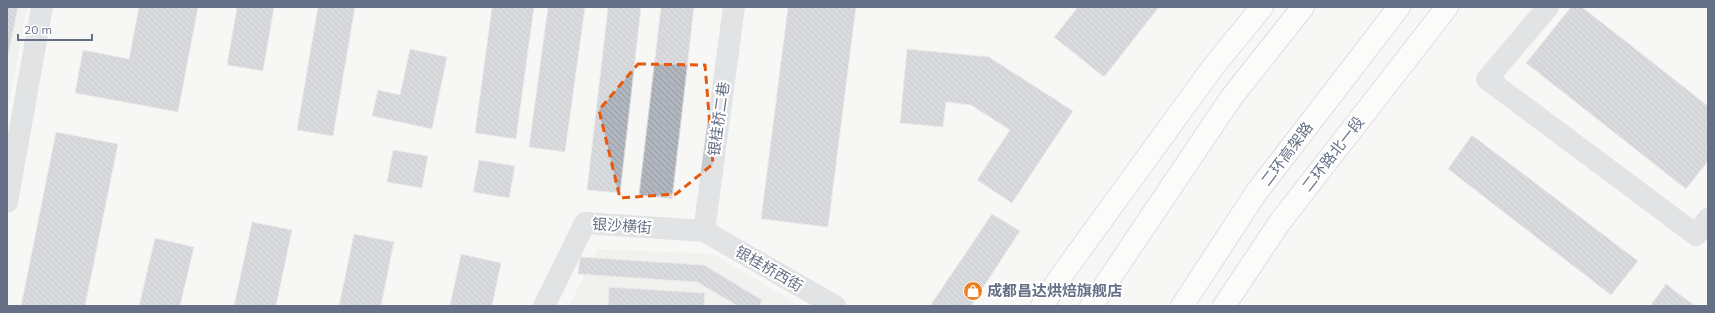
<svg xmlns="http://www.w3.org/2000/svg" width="1715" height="313" viewBox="0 0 1715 313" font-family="Mulish,'Noto Sans SC',sans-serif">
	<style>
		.built { fill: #e8e9e8 }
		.building { fill: url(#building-back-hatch); stroke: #d9dad7 }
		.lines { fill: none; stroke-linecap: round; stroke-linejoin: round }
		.major-casing { stroke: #bcbec3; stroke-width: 24 }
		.highway-casing { stroke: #bcbdc1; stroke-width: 24 }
		.minor { stroke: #c7cace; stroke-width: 22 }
		.major { stroke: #fff; stroke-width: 22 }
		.highway { stroke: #fff; stroke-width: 22 }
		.marked { fill: none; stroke: #e8590c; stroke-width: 3; stroke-dasharray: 8 5; stroke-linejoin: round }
		.labels { text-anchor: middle; stroke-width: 4; stroke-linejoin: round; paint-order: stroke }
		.street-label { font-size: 15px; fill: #657087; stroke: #fff }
		.poi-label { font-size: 15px; font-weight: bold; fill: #657087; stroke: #fff; text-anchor: start }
	</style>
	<defs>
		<pattern id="building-back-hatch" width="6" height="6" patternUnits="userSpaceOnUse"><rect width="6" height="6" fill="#b2b7bf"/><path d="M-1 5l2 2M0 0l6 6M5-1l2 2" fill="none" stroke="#9499a1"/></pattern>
	</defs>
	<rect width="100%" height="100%" fill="#f7f8f5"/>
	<path class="built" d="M7,7H27L7,114Z
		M597,249L714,254L800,306H569Z"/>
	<path class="building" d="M7,7H18L7,61Z
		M139,7H198L178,112L75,93L83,50L129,59Z
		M237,7H274L263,71L227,65Z
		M318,7H355L333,136L297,130Z
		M492,7H534L516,139L475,133Z
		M548,7H585L565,152L529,147Z
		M608,7H641L620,193L587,190Z
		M661,7H694L672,199L639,195Z
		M788,7H856L828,227L761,219Z
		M1078,7H1159L1104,77L1054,37Z
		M1571,7H1582L1708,106V161L1686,189L1526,63Z
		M410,49L447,57L432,129L372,116L378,90L400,95Z
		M907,49L989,57L1073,111L1012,203L977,180L1010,130L971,105L946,102L943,127L900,123Z
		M56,132L118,144L85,306H21Z
		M1472,135L1638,261L1611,295L1448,169Z
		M393,150L428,156L422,188L387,182Z
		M479,160L515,166L509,198L473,192Z
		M992,214L1020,231L971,306H930Z
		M252,222L292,230L276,306H234Z
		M354,234L394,242L381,306H339Z
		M155,238L194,247L180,306H139Z
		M461,254L501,263L492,306H450Z
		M580,257L704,265L762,300L759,306H738L697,282L578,274Z
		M1666,284L1695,306H1650Z
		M609,287L705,293L704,306H608Z"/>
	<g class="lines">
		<defs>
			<path id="major" d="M1042,306L1061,276L1213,67L1262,7
				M1224,306L1280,222L1447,7"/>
			<path id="highway" d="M1091,306L1231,98L1303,7
				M1182,306L1256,193L1399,7"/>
		</defs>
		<use href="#major" class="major-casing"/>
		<use href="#highway" class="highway-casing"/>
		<path class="minor" d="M1548,7L1487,79L1696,235L1708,219
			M7,202L42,7
			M704,231L734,7
			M544,306L585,223L704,231L835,306"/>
		<use href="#major" class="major"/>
		<use href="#highway" class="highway"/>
	</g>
	<path d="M0 0H1715V313H0ZM638,64L705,65L713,164L676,194L620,198L599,110Z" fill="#f7f8f5" fill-opacity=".55" fill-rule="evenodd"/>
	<path class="marked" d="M638,64L705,65L713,164L676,194L620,198L599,110Z"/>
	<defs>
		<symbol id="shop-disc" viewBox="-11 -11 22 22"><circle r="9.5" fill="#ec8021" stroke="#fff"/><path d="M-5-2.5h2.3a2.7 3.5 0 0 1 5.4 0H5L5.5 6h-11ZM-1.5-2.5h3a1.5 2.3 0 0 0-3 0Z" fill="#fff"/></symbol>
	</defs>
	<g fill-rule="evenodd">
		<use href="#shop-disc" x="962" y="280" width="22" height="22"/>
	</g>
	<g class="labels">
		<g class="street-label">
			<text transform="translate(719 119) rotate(-82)" y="5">银桂桥二巷</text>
			<text transform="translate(1287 154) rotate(-53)" y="5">二环高架路</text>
			<text transform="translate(1333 154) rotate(-52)" y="5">二环路北一段</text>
			<text transform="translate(622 226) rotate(4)" y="5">银沙横街</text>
			<text transform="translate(769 269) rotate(30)" y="5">银桂桥西街</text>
		</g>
		<g class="poi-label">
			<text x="987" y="296">成都昌达烘焙旗舰店</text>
		</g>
	</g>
	<rect width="1715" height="313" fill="none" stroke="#657087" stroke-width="16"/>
	<path d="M18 34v6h74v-6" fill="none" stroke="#657087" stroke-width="2"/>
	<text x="24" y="34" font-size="12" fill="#657087" stroke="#ffffff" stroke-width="3" paint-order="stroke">20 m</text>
</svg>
